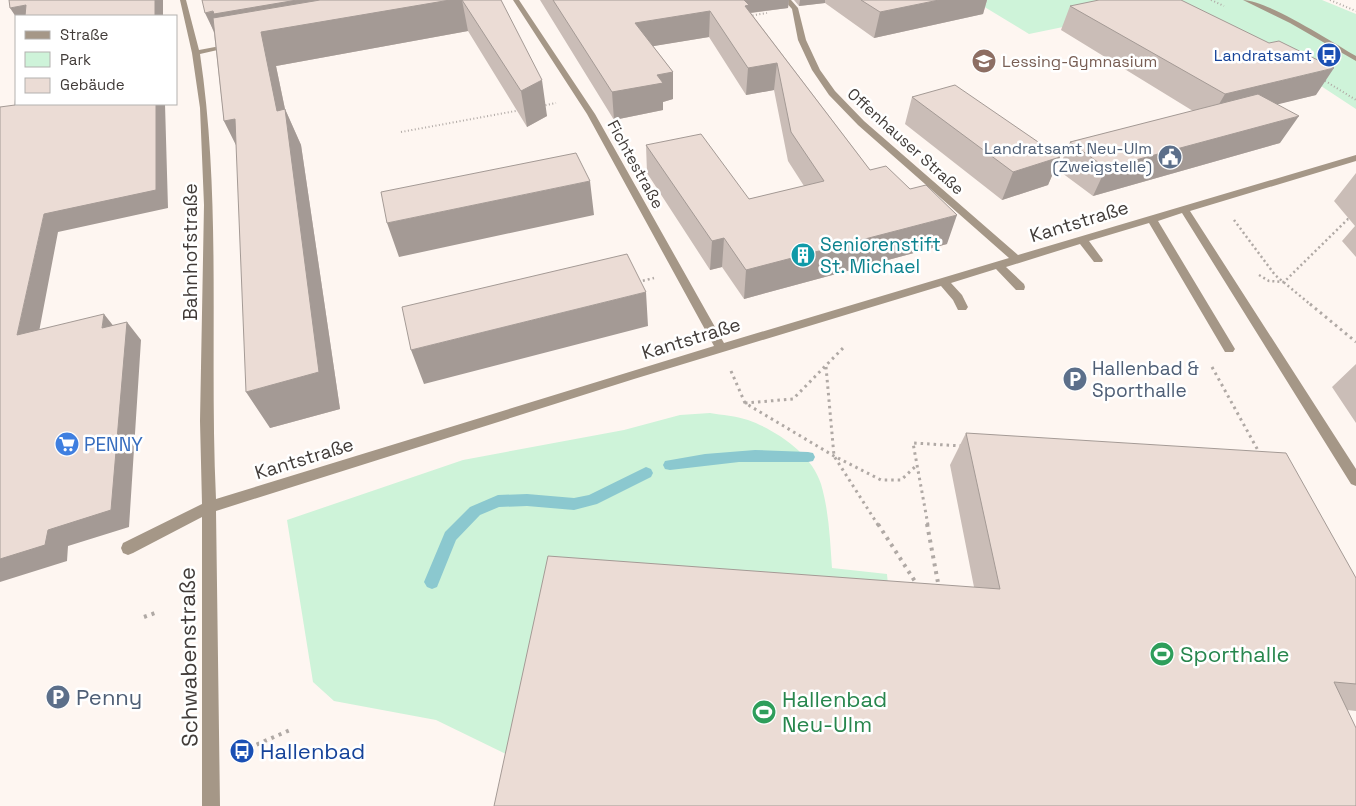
<svg xmlns="http://www.w3.org/2000/svg" width="1356" height="806" viewBox="0 0 1356 806" font-family="'Space Grotesk',sans-serif">
	<style>
		.green { fill: #cef3d9 }
		.lines { fill: none; stroke-linecap: round; stroke-linejoin: round }
		.stream { fill: #8bc8cf; fill-rule: evenodd }
		.path-far3 { stroke: #b0a9a5; stroke-width: 2; stroke-dasharray: 1 2.5; stroke-linecap: butt }
		.path-far2 { stroke: #b0a9a5; stroke-width: 2.5; stroke-dasharray: 2 3; stroke-linecap: butt }
		.path-far1 { stroke: #b0a9a5; stroke-width: 3; stroke-dasharray: 2.5 4; stroke-linecap: butt }
		.path { stroke: #b0a9a5; stroke-width: 4; stroke-dasharray: 3 5; stroke-linecap: butt }
		.minor { fill: #a59787; fill-rule: evenodd }
		.wall { fill: #cabdb7 }
		.shaded-wall { fill: #a49a95 }
		.building { fill: #ebdcd5; stroke: #a49a95 }
		.labels { text-anchor: middle; stroke-width: 5; stroke-linejoin: round; paint-order: stroke }
		.far-transit-label { font-size: 16px; fill: #164399; stroke: #fff; text-anchor: end }
		.far-education-label { font-size: 16px; fill: #785e54; stroke: #fff; text-anchor: start }
		.far-street-label { font-size: 16px; fill: #413b38; stroke: #fff }
		.far-service-label { font-size: 16px; fill: #4e5e75; stroke: #fff; text-anchor: end }
		.street-label { font-size: 19px; fill: #413b38; stroke: #fff }
		.culture-label { font-size: 19px; fill: #0d838f; stroke: #fff; text-anchor: start }
		.service-label { font-size: 19px; fill: #4e5e75; stroke: #fff; text-anchor: start }
		.shop-label { font-size: 19px; fill: #366cbe; stroke: #fff; text-anchor: start }
		.near-leisure-label { font-size: 22px; fill: #27864d; stroke: #fff; text-anchor: start }
		.near-street-label { font-size: 22px; fill: #413b38; stroke: #fff }
		.near-service-label { font-size: 22px; fill: #4e5e75; stroke: #fff; text-anchor: start }
		.near-transit-label { font-size: 22px; fill: #164399; stroke: #fff; text-anchor: start }
	</style>
	<rect width="100%" height="100%" fill="#fef6f1"/>
	<path class="green" d="M973,0H1157L1141,11L1029,34Z
		M1167,0H1322L1356,14V109L1263,48Z
		M710,413C722,415 736,416 748,420C776,430 812,454 821,484C829,511 830,540 832,568L887,574L889,596L514,758L436,720L334,701L313,682L287,520L463,460L624,430L680,415Z"/>
	<g class="lines">
		<path class="stream" d="M755,450L808,452L813,453L815,457L813,461L808,462H739L670,470L665,469L663,465L665,461L705,454Z
			M646,467L651,469L653,473L651,477L597,504L574,510L527,506L499,507L480,515L456,540L437,587L432,589L427,587L424,582L445,532L470,507L498,495L527,494L574,498L589,495Z"/>
		<path class="path-far3" d="M1211,0L1224,6
			M1330,0L1356,11
			M749,16L767,13
			M1322,79L1356,100
			M542,106L556,103
			M401,132L521,110"/>
		<path class="path-far2" d="M1234,220L1275,275L1311,305
			M1259,275L1269,281L1284,282L1348,219H1356
			M638,282L654,278"/>
		<path class="path-far1" d="M1310,304L1356,342
			M826,367L834,456L878,525
			M1212,367L1260,454
			M731,371L745,403L834,456L881,480H901L917,465
			M745,403L793,399L845,346
			M928,525L913,443L962,446"/>
		<path class="path" d="M878,524L918,586
			M927,524L939,588
			M144,617L155,613
			M242,751L290,730"/>
		<path class="minor" d="M180,0H186L199,50L231,44L235,46L200,54C222,202 209,351 216,499L714,346L587,114L513,0H519L595,114L724,343L1009,258L858,125L829,95L812,70L798,40L792,9L784,0H791L798,8L806,40L820,70L835,91L864,121L1018,255L1356,155V161L1190,211L1356,469V486L1351,484L1182,213L1158,221L1235,349L1233,352H1225L1149,223L1089,241L1103,260L1102,262H1094L1080,244L1006,267L1024,284L1025,287L1024,290H1016L996,269L951,283L962,295L968,307L966,310H958L953,300L941,286L634,379L216,511L220,806H202V517L133,553L128,555L123,553L121,548L123,543L202,504L200,421L204,205L200,108L192,53Z
			M1243,0C1267,0 1332,42 1356,56V61L1290,23Z"/>
	</g>
	<path class="wall" d="M202,0H501L547,116L527,127L468,31L276,66L285,109L301,145L340,409L270,428L236,145L224,121L214,33Z
		M540,0H789L788,8L751,13L870,170L947,244L744,299L722,267L710,270L647,173L646,145L749,199L804,186L788,161L774,90L746,95L709,37L653,46L673,72V99L663,102V110L614,120Z
		M794,0H987L983,14L874,38L825,3L799,6Z
		M1070,6L1316,95L1277,104L1280,143L1093,196L1058,170L1070,142L1193,111L1061,30Z
		M912,97L1060,157L1048,185L1002,200L905,124Z
		M1356,173V257L1342,241L1355,226L1334,201Z
		M1356,364V423L1332,387Z
		M966,433L1356,578V711L1347,710L974,587L950,465Z"/>
	<path class="shaded-wall" d="M155,0H163V16H155Z
		M297,0H462L468,31L276,66L287,119L285,109L301,145L340,409L270,428L246,392L319,372L219,42L205,13Z
		M733,0H789L788,8L749,13Z
		M800,0H825V3L799,6Z
		M939,0H987L983,14L874,38L880,12Z
		M26,5L33,16H16V17L10,8Z
		M710,11L709,37L636,49L635,23Z
		M777,63L774,90L746,95L748,68Z
		M1334,68L1316,95L1209,121L1225,94Z
		M673,72V99L663,102V110L614,120L612,92L657,75Z
		M542,80L547,116L527,127L521,91Z
		M156,104H165L168,208L58,232L35,353L17,335L44,214Z
		M1299,116L1280,143L1093,196L1106,168Z
		M235,119L242,157L224,121Z
		M1060,157L1048,185L1002,200L1013,172Z
		M590,181L594,215L399,257L387,223Z
		M957,215L947,244L744,299L746,270Z
		M724,238L722,267L710,270L712,241Z
		M646,292L648,326L424,384L411,350Z
		M104,314L119,333L102,328Z
		M127,322L141,340L129,527L68,546L67,561L0,582V559L48,530Z"/>
	<path class="building" d="M9,0H155V16H25L26,5L10,8Z
		M202,0H297L214,14L213,11L205,13Z
		M320,0H450L261,32L277,111L285,109L319,372L246,392L235,119L224,121L213,18Z
		M462,0H501L542,80L521,91Z
		M553,0H744L749,5L745,6L870,170L886,166L910,189L926,185L957,215L746,270L724,238L712,241L646,145L701,134L749,199L824,181L791,132L777,63L748,68L710,11L635,23L673,72L657,75L663,83L612,92Z
		M861,0H939L880,12Z
		M1099,0H1181L1269,43L1279,41L1334,68L1225,94L1070,6Z
		M955,85L1060,157L1013,172L912,97Z
		M16,93V104H156V190L44,214L17,335L104,314L102,328L127,322L111,510L48,530L45,545L0,559V107L15,105Z
		M1258,94L1299,116L1106,168L1070,142Z
		M576,153L590,181L387,223L381,192Z
		M627,254L646,292L411,350L402,307Z
		M966,433L1286,453L1356,578V684L1334,682L1356,728V806H494L548,556L1000,589Z"/>
	<defs>
		<symbol id="bus-disc" viewBox="-11 -11 22 22"><circle r="9.5" fill="#1a4fb4" stroke="#fff"/><path d="M-5-6H5V4H4V6H2V4H-2V6H-4V4H-5ZM-3.5-4V0h7V-4ZM-3.5 1.2v1.5H-2V1.2ZM2 1.2v1.5H3.5V1.2Z" fill="#fff"/></symbol>
		<symbol id="school-disc" viewBox="-11 -11 22 22"><circle r="9.5" fill="#8d6e63" stroke="#fff"/><path d="M0-5L7-2L0 1L-7-2ZM-4 1L0 2.5L4 1V4Q0 6-4 4Z" fill="#fff"/></symbol>
		<symbol id="civic-disc" viewBox="-11 -11 22 22"><circle r="9.5" fill="#5c6f8a" stroke="#fff"/><path d="M-.6-6.5H3V-4.5H.6V-3L4-1V1h2V6H-6V1h2V-1L-.6-3ZM-1.2 2.5V6h2.4V2.5Z" fill="#fff"/></symbol>
		<symbol id="building-disc" viewBox="-11 -11 22 22"><circle r="9.5" fill="#0f9aa8" stroke="#fff"/><path d="M-4-6H4V6H1V3H-1V6H-4ZM-2.5-4.3h1.7v1.8h-1.7ZM.8-4.3h1.7v1.8H.8ZM-2.5-1h1.7V.8h-1.7ZM.8-1h1.7V.8H.8Z" fill="#fff"/></symbol>
		<symbol id="parking-disc" viewBox="-11 -11 22 22"><circle r="9.5" fill="#5c6f8a" stroke="#fff"/><path d="M-3.5-5.5H1a3.5 3.5 0 0 1 0 7H-1V5.5H-3.5ZM-1-3.4V-.6H.8a1.4 1.4 0 0 0 0-2.8Z" fill="#fff"/></symbol>
		<symbol id="supermarket-disc" viewBox="-11 -11 22 22"><circle r="9.5" fill="#3f7fe0" stroke="#fff"/><path d="M-6-5.5h2.5l.6 2H6L4.5 2H-2.5L-4.4-4H-6ZM-1.5 3.2a1.3 1.3 0 1 0 .1 0ZM3 3.2a1.3 1.3 0 1 0 .1 0Z" fill="#fff"/></symbol>
		<symbol id="stadium-disc" viewBox="-11 -11 22 22"><circle r="9.5" fill="#2e9e5b" stroke="#fff"/><path d="M0-5a6.5 5 0 1 0 0 10a6.5 5 0 1 0 0-10ZM-3.5-1.8h7v3.6h-7Z" fill="#fff"/></symbol>
	</defs>
	<g fill-rule="evenodd">
		<use href="#bus-disc" x="1315" y="41" width="28" height="28"/>
		<use href="#school-disc" x="970" y="47" width="28" height="28"/>
		<use href="#civic-disc" x="1156" y="143" width="28" height="28"/>
		<use href="#building-disc" x="789" y="241" width="28" height="28"/>
		<use href="#parking-disc" x="1061" y="365" width="28" height="28"/>
		<use href="#supermarket-disc" x="53" y="430" width="28" height="28"/>
		<use href="#stadium-disc" x="1148" y="640" width="28" height="28"/>
		<use href="#parking-disc" x="44" y="683" width="28" height="28"/>
		<use href="#stadium-disc" x="750" y="698" width="28" height="28"/>
		<use href="#bus-disc" x="228" y="737" width="28" height="28"/>
	</g>
	<g class="labels">
		<g class="far-transit-label">
			<text x="1312" y="61">Landratsamt</text>
		</g>
		<g class="far-education-label">
			<text x="1002" y="67">Lessing-Gymnasium</text>
		</g>
		<g class="far-street-label">
			<text transform="translate(906 141) rotate(42)" y="6">Offenhauser Straße</text>
			<text transform="translate(636 164) rotate(61)" y="6">Fichtestraße</text>
		</g>
		<g class="far-service-label">
			<text x="1152" y="154">Landratsamt Neu-Ulm<tspan x="1152" dy="18">(Zweigstelle)</tspan></text>
		</g>
		<g class="street-label">
			<text transform="translate(1079 221) rotate(-17)" y="7">Kantstraße</text>
			<text transform="translate(190 252) rotate(-90)" y="7">Bahnhofstraße</text>
			<text transform="translate(691 338) rotate(-17)" y="7">Kantstraße</text>
			<text transform="translate(304 458) rotate(-17)" y="7">Kantstraße</text>
		</g>
		<g class="culture-label">
			<text x="820" y="251">Seniorenstift<tspan x="820" dy="22">St. Michael</tspan></text>
		</g>
		<g class="service-label">
			<text x="1092" y="375">Hallenbad &amp;<tspan x="1092" dy="22">Sporthalle</tspan></text>
		</g>
		<g class="shop-label">
			<text x="84" y="451">PENNY</text>
		</g>
		<g class="near-leisure-label">
			<text x="1180" y="662">Sporthalle</text>
			<text x="782" y="707">Hallenbad<tspan x="782" dy="25">Neu-Ulm</tspan></text>
		</g>
		<g class="near-street-label">
			<text transform="translate(188 657) rotate(-91)" y="8">Schwabenstraße</text>
		</g>
		<g class="near-service-label">
			<text x="76" y="705">Penny</text>
		</g>
		<g class="near-transit-label">
			<text x="260" y="759">Hallenbad</text>
		</g>
	</g>
	<rect x="15" y="15" width="162" height="90" fill="#ffffff" stroke="#b3b1af"/>
	<rect x="25" y="31" width="25" height="8" fill="#a59787" stroke="#b3b1af"/>
	<text x="60" y="40" font-size="15" fill="#413b38">Straße</text>
	<rect x="25" y="52" width="25" height="15" fill="#cef3d9" stroke="#b3b1af"/>
	<text x="60" y="65" font-size="15" fill="#413b38">Park</text>
	<rect x="25" y="78" width="25" height="15" fill="#ebdcd5" stroke="#b3b1af"/>
	<text x="60" y="90" font-size="15" fill="#413b38">Gebäude</text>
</svg>
